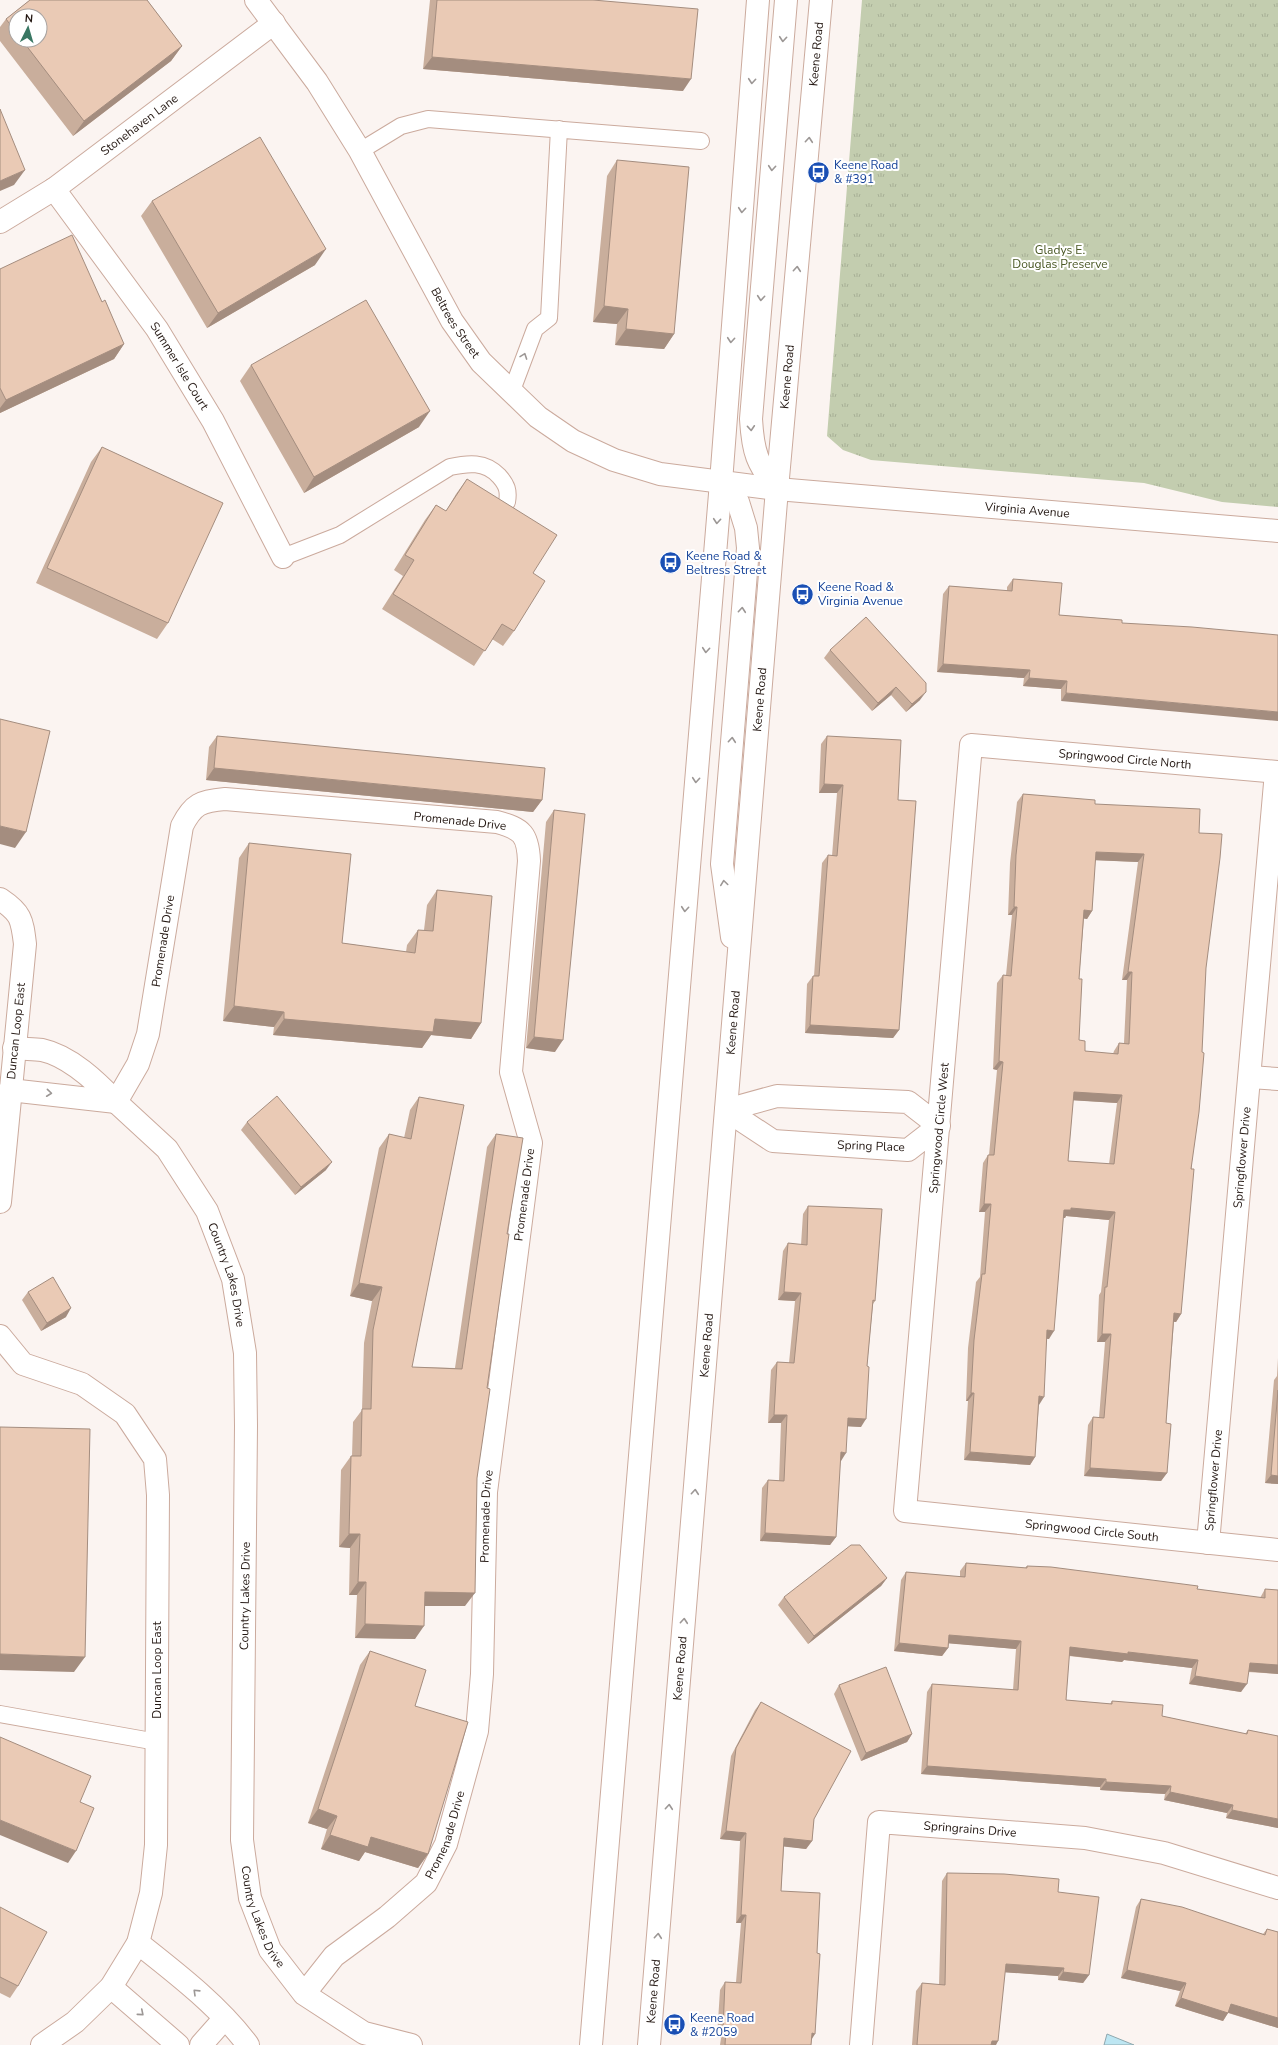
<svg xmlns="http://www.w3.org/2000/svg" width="1278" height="2045" viewBox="0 0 1278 2045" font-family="'Nunito Sans',sans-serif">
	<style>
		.park { fill: url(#park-tufts) }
		.water { fill: #bde6f2; stroke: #8fa8af }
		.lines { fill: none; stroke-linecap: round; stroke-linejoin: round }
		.service-casing { stroke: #cbaa9d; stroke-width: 18 }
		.minor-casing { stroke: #cbaa9d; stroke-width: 24 }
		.tertiary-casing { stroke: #cbaa9d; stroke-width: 24 }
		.secondary-casing { stroke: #cbaa9d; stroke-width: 24 }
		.service { stroke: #fff; stroke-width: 16 }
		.minor { stroke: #fff; stroke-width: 22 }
		.tertiary { stroke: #fff; stroke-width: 22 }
		.secondary { stroke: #fff; stroke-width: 22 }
		.wall { fill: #c9ae9c; fill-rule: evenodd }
		.shaded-wall { fill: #a48d7f }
		.building { fill: #eacab5; stroke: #a48d7f; fill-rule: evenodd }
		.oneway { stroke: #9c9795 }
		.labels { text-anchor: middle; stroke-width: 4; stroke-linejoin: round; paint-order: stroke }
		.street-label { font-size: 12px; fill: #241813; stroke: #fff }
		.transit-label { font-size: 12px; fill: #164399; stroke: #fff; text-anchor: start }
		.park-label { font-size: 12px; fill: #4a5825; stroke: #fff }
	</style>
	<defs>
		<pattern id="park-tufts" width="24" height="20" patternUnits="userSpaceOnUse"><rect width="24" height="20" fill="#c3cdaf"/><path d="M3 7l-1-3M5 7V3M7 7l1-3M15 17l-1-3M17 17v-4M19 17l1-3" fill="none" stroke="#a7af96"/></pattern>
	</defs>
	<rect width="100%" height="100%" fill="#fbf4f1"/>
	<path class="park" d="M862,0H1278V507L1222,502L1144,483L871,460L843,450L827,436Z"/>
	<path class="water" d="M1107,2034L1134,2045H1104Z"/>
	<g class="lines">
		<defs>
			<path id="service" d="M360,151L401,126L428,119L701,141
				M511,393L535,329L549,318L559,129
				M283,557L340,535L450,467C468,463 485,461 499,476C507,485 509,491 507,502
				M0,1714L157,1742"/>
			<g id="minor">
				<path id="s1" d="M54,189L157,329L213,421L283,557"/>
				<path id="s2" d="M0,222L54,189L274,23"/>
				<path id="s3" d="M1278,772L971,745L905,1511L1278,1550"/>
				<path d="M0,899C21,913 22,919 25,944L0,1202"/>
				<path d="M1250,1077L1278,1079"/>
				<path d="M10,1090L116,1102C97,1082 70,1056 42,1050C33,1049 23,1049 14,1048"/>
				<path d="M777,1096L908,1102L939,1126L908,1150L773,1141L726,1110Z"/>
				<path d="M0,1336L23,1364L82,1384L125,1414L155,1459L158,1495L156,1845L151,1893L138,1943L111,1987L75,2022L42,2045"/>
				<path id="s4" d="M1208,1543L1276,772"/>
				<path d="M138,1943C176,1973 219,2006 248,2045"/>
				<path d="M111,1987L178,2045"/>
				<path id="s5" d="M304,1994L334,1956L387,1917L426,1883L446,1844L477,1731L482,1674L486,1492L531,1143L511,1072L529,861C528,834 522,829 497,822L225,799C201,801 193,804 182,826L148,1034L138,1064L116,1102L167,1149L207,1211L233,1279L245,1353L246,1426L242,1840L250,1898L270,1950L304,1994L364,2033L411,2045"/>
				<path d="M201,2045L224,2019"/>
				<path id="s6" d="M861,2045L879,1822L1085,1838L1164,1853L1278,1888"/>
			</g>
			<g id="tertiary">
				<path id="s7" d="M256,0L317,82L360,151L452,321L481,362L538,417L573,441L614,460L660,474L777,489L1278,531"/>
			</g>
			<g id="secondary">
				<path d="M721,482L738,502L746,528L748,548L722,864L732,937"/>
				<path d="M777,489C757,463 753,453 751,419L786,0"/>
				<path d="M591,2045L721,482L758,0"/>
				<path id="s8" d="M649,2045L777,489L821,0"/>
			</g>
		</defs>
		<use href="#service" class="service-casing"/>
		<use href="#minor" class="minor-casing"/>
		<use href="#tertiary" class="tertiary-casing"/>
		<use href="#secondary" class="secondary-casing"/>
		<use href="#service" class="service"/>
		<use href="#minor" class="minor"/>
		<use href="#tertiary" class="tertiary"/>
		<use href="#secondary" class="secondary"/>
	</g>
	<path class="wall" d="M30,0H147L182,46L171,61L73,136L0,41V27L6,19ZM16,16H40V40H16Z
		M430,0H593L683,91L423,69Z
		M617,160L674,334L664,349L615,345L617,324L593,322L607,176Z
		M152,201L315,265L207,328L141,216Z
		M0,269L102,302L124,344L114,359L0,413Z
		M251,365L419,427L304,493L240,381Z
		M102,447L168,623L157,639L36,583L91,462Z
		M467,479L533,573L514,631L503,646L492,639L474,666L382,609L403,576L394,570L425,520L436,505L446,511L456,494Z
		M1013,579L1059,615L1122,620L1061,701V689L1023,686L1024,678L937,672L943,594L949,586L1007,591V587Z
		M830,650L920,700L906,712L891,695L872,711L824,658Z
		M217,736L542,800L533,812L206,780L209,747Z
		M827,736L898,800L899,1030L893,1038L805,1033L807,984L813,976H814L822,863L828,855L832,856L837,793H819L821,744Z
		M1023,794L1095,804L1199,833L1206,968L1181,1314L1176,1322H1174L1166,1423L1167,1473L1161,1481L1084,1476L1088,1425L1093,1417L1099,1418L1105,1342H1097L1099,1295L1101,1292L1109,1220L1066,1216L1065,1218H1063L1049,1339H1047L1039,1404L1035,1457L1030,1465L964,1460L968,1401H966L968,1348L976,1282L980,1277L985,1212H979L983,1163L988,1155H989L997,1070L993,1069L997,983L1003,975H1006L1012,915H1008L1010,863L1017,802ZM1095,860L1138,862L1122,980H1127L1124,1043H1119L1114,1051L1113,1054L1085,1051L1079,1040V979L1084,918L1087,919L1092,911ZM1073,1100L1117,1103L1109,1164L1068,1161Z
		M554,810L555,1052L526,1048L546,822Z
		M249,843L342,943L406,952L407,945L418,930H424L427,905L437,890L481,1023L471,1039L431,1035L422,1048L273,1035L274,1027L223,1021L239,858Z
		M419,1097L412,1367L455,1368L487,1147L496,1134L507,1234L487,1388L477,1478L465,1606H425L415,1639L355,1638L357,1595H349L350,1548L339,1547L341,1470L351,1456H352L353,1422L362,1410L364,1343L372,1301L350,1296L379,1148L389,1134L404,1138L410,1110Z
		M247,1122L326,1170L295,1195L241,1130Z
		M808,1206L875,1301L873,1304L861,1427L847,1426L841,1461H840L836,1537L830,1545L760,1541L762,1488L768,1480L779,1481L781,1423H768L771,1370L777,1362L789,1363L795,1301L778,1300L783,1251L788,1243L801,1245L803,1214Z
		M28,1292L66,1317L41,1331L22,1300Z
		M1278,1358V1484L1265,1483L1274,1380L1277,1376Z
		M966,1563L1025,1568L1027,1566L1260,1598L1265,1589L1278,1590V1674L1248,1672L1241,1692L1189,1684L1192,1668L1124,1660L1122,1662L1069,1656L1066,1700L1110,1704L1112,1701L1162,1716L1245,1734L1248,1730L1278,1736V1828L1226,1818L1227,1813L1164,1800L1165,1794L1100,1790V1787L921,1774L927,1692L932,1684L1013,1690L1016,1649L949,1643L948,1648L942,1656L894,1651L901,1580L906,1572L960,1577V1571Z
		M887,1578L881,1586L808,1644L778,1605L784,1597Z
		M370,1651L415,1706L428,1854L418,1868L365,1852L359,1861L321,1849L327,1829L308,1823L360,1665Z
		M839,1685L912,1734L907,1742L861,1761L834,1694Z
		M761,1702L814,1819L812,1841L806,1849L784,1846L781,1891L812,2039L811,2045H720L721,2038L717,2037L720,1990L725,1982H736L741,1923H736L740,1841L720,1839L731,1756L755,1710Z
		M947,1873L1058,1892L1089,1975L1083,1983L1058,1980V1976L1005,1972L996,2045H912L916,1991L922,1983L939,1985L942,1881Z
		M1141,1899L1263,1934L1267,1929L1278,1932V2028L1228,2013L1223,2021L1175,2006L1180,1991L1121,1978L1136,1907Z
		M0,1907L18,1986L10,1998L0,1993Z"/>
	<path class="shaded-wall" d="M182,46L171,61L73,136L84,121Z
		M432,57L691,79L683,91L423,69Z
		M25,170L14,185L0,191V181Z
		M326,249L315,265L207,328L218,313Z
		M604,306L628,309L617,324L593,322Z
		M626,329L674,334L664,349L615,345Z
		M124,344L114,359L0,413V408L6,400Z
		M430,411L419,427L304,493L314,477Z
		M943,664L1030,670L1024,678L937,672Z
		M1029,678L1067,681L1061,689L1023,686Z
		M896,687L891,695L872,711L878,703Z
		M926,692L920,700L906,712L912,704Z
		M1066,693L1278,712V721L1061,701Z
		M214,768L542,800L533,812L206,780Z
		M824,784L843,785L837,793H819Z
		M0,826L26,832L15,848L0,844Z
		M1096,852L1144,854L1138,862L1090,860Z
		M1014,907H1017L1012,915H1008Z
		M1084,910L1092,911L1087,919L1079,918Z
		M1128,972H1132L1127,980H1122Z
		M234,1006L284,1012L274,1027L223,1021Z
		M284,1019H435L481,1023L471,1039L431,1035L422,1048L273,1035Z
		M810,1025L899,1030L893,1038L805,1033Z
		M534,1037L563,1040L555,1052L526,1048Z
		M999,1061L1003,1062L997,1070L993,1069Z
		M1074,1092L1122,1095L1117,1103L1068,1100Z
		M332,1162L326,1170L295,1195L301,1187Z
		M984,1204H991L985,1212H979Z
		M1071,1208L1115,1212L1109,1220L1066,1216L1065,1218H1058L1064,1210Z
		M359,1283L382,1287L372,1301L350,1296Z
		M784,1292L801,1293L795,1301L778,1300Z
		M71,1308L66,1317L41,1331L47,1323Z
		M1174,1313L1181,1314L1176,1322L1169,1321Z
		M1047,1330L1054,1331L1049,1339L1042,1338Z
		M1102,1334H1111L1105,1342H1097Z
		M971,1393H974L968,1401H966Z
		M1039,1396L1044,1397L1039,1405Z
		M774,1415H787L781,1423H768Z
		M848,1418L866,1419L861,1427L842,1426Z
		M841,1452L846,1453L841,1461L835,1460Z
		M970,1452L1035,1457L1030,1465L964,1460Z
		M1090,1468L1167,1473L1161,1481L1084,1476Z
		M1271,1475L1278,1476V1484L1265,1483Z
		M765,1533L836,1537L830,1545L760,1541Z
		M349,1534H360L350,1548L339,1547Z
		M887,1578L881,1586L808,1644L814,1636Z
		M358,1582H366L357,1595H349Z
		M425,1592L475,1593L465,1606H416Z
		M365,1624L424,1626L415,1639L355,1638Z
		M949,1635L1021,1641L1016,1649L944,1643Z
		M899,1643L948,1648L942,1656L894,1651Z
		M1070,1647L1128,1652L1198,1660L1192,1668L1124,1660L1122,1662L1064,1655Z
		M0,1654L85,1657L74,1672L0,1670Z
		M1250,1663L1278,1665V1674L1244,1671Z
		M1195,1676L1247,1684L1241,1692L1189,1684Z
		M912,1734L907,1742L861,1761L866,1753Z
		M927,1766L1106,1779L1100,1787L921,1774Z
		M1106,1782L1171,1786L1165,1794L1100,1790Z
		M1170,1792L1233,1805L1227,1813L1164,1800Z
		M318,1809L337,1816L327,1829L308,1823Z
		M1232,1810L1278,1819V1828L1226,1818Z
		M0,1820L76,1851L68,1863L0,1835Z
		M726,1831L746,1833L740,1841L720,1839Z
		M330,1835L371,1837L428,1854L418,1868L365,1852L359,1861L321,1849Z
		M784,1838L812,1841L806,1849L779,1846Z
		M741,1915H746L741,1923H736Z
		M1006,1964L1064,1968L1058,1976L1000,1972Z
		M1127,1970L1186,1983L1180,1991L1121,1978Z
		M1063,1972L1089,1975L1083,1983L1058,1980Z
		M1181,1998L1228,2013L1223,2021L1175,2006Z
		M1231,2004L1278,2018V2028L1226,2012Z
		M723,2029H726L721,2038L717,2037Z
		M812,2033L815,2034L810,2042Z
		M992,2041H998L996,2045H989Z"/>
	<path class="building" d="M30,0H147L182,46L84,121L22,40H40V16H16V32L6,19Z
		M437,0H593L698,9L691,79L432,57Z
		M0,109L25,170L0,181Z
		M260,137L326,249L218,313L152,201Z
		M617,160L689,167L674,334L626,329L628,309L604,306Z
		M72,235L102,302L105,300L124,344L6,400L0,388V269Z
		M366,300L430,411L314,477L251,365Z
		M102,447L223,503L168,623L47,568Z
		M467,479L557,535L533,573L545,581L514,631L502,624L485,651L393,594L414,560L405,555L436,505L446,511Z
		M1013,579L1062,583L1059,615L1122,620V623L1192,627L1278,635V712L1066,693L1067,681L1029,678L1030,670L943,664L949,586L1012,591Z
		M866,617L926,683V692L912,704L896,687L878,703L830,650Z
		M0,719L50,731L26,832L0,826Z
		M217,736L545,768L542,800L214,768Z
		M827,736L901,740L898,800L916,801L899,1030L810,1025L813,976H819L828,855L837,856L843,785L824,784Z
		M1023,794L1095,800V804L1200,809L1199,833L1222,834L1220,858L1206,968L1202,1052L1204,1053L1199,1112L1191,1169H1194L1181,1314L1174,1313L1166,1423L1171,1424L1167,1473L1090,1468L1093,1417L1104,1418L1111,1334H1102L1105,1287H1107L1115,1212L1071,1208V1210H1064L1054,1331L1047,1330L1044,1397L1039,1396L1035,1457L970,1452L974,1393H971L974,1340L982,1274H985L991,1204H984L988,1155H994L1003,1062L999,1061L1003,975L1011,976L1017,907H1014L1016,855ZM1096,852L1144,854L1128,972H1132L1129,1044L1119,1043L1118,1054L1085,1051V1041L1079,1040L1082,979H1079L1084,910L1092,911ZM1074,1092L1122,1095L1114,1164L1068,1161Z
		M554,810L585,814L563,1040L534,1037Z
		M249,843L351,854L342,943L415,953L418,930L433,931L437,890L492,896L481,1023L435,1019L433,1032L284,1019V1012L234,1006Z
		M277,1096L332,1162L301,1187L247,1122Z
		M419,1097L464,1105L412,1367L462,1369L496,1134L523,1138L507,1234H509L487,1388L490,1389L477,1478L475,1593L425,1592L424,1626L365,1624L366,1582H358L360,1534H349L351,1456H361L362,1409H371L373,1330L382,1287L359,1283L389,1134L411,1139Z
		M808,1206L882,1209L875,1301L873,1300L867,1366L869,1367L866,1419L848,1418L846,1453L841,1452L836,1537L765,1533L768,1480L784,1481L787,1415H774L777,1362L794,1363L801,1293L784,1292L788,1243L807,1245Z
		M53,1277L71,1308L47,1323L28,1292Z
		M1278,1390V1476L1271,1475Z
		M0,1427L90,1429L85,1657L0,1654Z
		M851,1545H860L887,1578L814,1636L784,1597Z
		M966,1563L1027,1568V1566L1051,1567L1198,1586L1197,1589L1265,1598V1589L1278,1590V1665L1250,1663L1247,1684L1195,1676L1198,1660L1128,1652V1654L1070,1647L1066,1700L1112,1704V1701L1163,1705L1162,1716L1247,1734L1248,1730L1278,1736V1819L1232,1810L1233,1805L1170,1792L1171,1786L1106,1782V1779L927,1766L932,1684L1018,1690L1021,1641L949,1635L948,1648L899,1643L906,1572L965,1577Z
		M370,1651L426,1670L415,1706L468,1722L428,1854L371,1837L368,1847L330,1835L337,1816L318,1809Z
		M886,1667L912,1734L866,1753L839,1685Z
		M761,1702L851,1751L814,1819L812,1841L784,1838L781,1891L820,1893L817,1953L820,1954L815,2034L812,2033L811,2045H725L726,2029H723L725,1982L741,1983L746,1915H741L746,1833L726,1831L736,1748Z
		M0,1737L91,1776L80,1802L94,1808L76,1851L0,1820Z
		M947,1873L1004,1874L1059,1879L1058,1892L1099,1897L1089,1975L1063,1972L1064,1968L1006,1964L998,2041H992L991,2045H917L922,1983L945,1985Z
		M1141,1899L1182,1907L1265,1935L1267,1929L1278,1932V2018L1231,2004L1228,2013L1181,1998L1186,1983L1127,1970Z
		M0,1907L47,1932L18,1986L0,1977Z"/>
	<defs><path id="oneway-chevron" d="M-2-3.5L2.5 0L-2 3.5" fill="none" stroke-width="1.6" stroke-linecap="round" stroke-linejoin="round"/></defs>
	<g class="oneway">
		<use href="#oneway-chevron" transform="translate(783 39) rotate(95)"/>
		<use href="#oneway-chevron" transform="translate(752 81) rotate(95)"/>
		<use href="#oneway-chevron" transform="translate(809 140) rotate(-85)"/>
		<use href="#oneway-chevron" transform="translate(772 168) rotate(95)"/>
		<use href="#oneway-chevron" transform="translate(742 210) rotate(95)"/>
		<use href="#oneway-chevron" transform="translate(797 269) rotate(-85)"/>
		<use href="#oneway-chevron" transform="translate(761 298) rotate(95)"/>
		<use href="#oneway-chevron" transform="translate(731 340) rotate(95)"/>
		<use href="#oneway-chevron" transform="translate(524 356) rotate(-70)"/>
		<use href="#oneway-chevron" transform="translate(751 428) rotate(86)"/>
		<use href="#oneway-chevron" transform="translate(717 521) rotate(95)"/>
		<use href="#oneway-chevron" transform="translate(742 610) rotate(-85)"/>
		<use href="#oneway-chevron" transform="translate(706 650) rotate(95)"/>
		<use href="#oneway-chevron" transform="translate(732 740) rotate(-85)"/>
		<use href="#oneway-chevron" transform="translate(696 780) rotate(95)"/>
		<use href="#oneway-chevron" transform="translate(724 883) rotate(-98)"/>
		<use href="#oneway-chevron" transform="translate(685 909) rotate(95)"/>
		<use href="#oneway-chevron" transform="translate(49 1093) rotate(6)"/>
		<use href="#oneway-chevron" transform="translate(695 1492) rotate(-85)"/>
		<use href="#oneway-chevron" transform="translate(684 1621) rotate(-85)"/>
		<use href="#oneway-chevron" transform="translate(669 1807) rotate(-85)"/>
		<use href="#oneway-chevron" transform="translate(658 1936) rotate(-85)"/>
		<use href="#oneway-chevron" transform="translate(196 1992) rotate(-136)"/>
		<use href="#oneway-chevron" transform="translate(141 2013) rotate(40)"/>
	</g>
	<defs>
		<symbol id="bus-disc" viewBox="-11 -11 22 22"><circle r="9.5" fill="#1a4fb4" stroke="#fff"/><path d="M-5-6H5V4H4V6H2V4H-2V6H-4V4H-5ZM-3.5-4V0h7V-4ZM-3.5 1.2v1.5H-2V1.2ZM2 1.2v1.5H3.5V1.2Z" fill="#fff"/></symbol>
	</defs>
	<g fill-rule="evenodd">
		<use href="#bus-disc" x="806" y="160" width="25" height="25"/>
		<use href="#bus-disc" x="658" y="550" width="25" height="25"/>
		<use href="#bus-disc" x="790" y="582" width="25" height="25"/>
		<use href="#bus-disc" x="662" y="2012" width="25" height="25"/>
	</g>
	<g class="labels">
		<g class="street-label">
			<text dy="4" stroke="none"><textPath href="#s8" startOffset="1998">Keene Road</textPath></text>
			<text dy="4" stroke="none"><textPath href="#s2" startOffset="170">Stonehaven Lane</textPath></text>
			<text dy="4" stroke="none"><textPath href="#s7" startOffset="380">Beltrees Street</textPath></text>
			<text dy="4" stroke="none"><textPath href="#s1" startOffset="217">Summer Isle Court</textPath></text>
			<text dy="4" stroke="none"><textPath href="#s8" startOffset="1674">Keene Road</textPath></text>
			<text dy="4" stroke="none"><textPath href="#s7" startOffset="1011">Virginia Avenue</textPath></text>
			<text dy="4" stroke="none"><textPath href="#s8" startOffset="1350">Keene Road</textPath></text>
			<text transform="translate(1125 759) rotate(5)" y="4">Springwood Circle North</text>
			<text transform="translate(460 821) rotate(6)" y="4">Promenade Drive</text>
			<text transform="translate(163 941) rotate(-81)" y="4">Promenade Drive</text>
			<text dy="4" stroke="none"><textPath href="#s8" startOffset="1026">Keene Road</textPath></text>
			<text transform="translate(16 1031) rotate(-84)" y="4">Duncan Loop East</text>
			<text transform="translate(939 1128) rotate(-85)" y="4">Springwood Circle West</text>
			<text transform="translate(871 1146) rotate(2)" y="4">Spring Place</text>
			<text dy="4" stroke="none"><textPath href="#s4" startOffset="387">Springflower Drive</textPath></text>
			<text dy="4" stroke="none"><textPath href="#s5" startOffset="866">Promenade Drive</textPath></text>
			<text dy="4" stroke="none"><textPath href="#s5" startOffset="2084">Country Lakes Drive</textPath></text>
			<text dy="4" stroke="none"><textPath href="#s8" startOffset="702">Keene Road</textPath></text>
			<text dy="4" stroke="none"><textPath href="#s4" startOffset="63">Springflower Drive</textPath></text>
			<text dy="4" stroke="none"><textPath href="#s5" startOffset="542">Promenade Drive</textPath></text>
			<text dy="4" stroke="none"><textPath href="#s3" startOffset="1265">Springwood Circle South</textPath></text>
			<text transform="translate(245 1596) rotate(-89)" y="4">Country Lakes Drive</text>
			<text dy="4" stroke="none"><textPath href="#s8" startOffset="378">Keene Road</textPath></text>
			<text transform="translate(157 1670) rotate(-90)" y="4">Duncan Loop East</text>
			<text dy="4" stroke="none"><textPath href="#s6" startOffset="315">Springrains Drive</textPath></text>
			<text dy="4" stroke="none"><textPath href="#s5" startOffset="218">Promenade Drive</textPath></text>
			<text dy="4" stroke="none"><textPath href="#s5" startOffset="2732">Country Lakes Drive</textPath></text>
			<text dy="4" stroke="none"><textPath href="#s8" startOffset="54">Keene Road</textPath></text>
		</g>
		<g class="transit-label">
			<text x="834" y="169">Keene Road<tspan x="834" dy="14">&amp; #391</tspan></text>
			<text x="686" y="560">Keene Road &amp;<tspan x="686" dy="14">Beltress Street</tspan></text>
			<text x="818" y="591">Keene Road &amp;<tspan x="818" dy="14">Virginia Avenue</tspan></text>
			<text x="690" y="2022">Keene Road<tspan x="690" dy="14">&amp; #2059</tspan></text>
		</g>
		<g class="park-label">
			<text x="1060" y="254">Gladys E.<tspan x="1060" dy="14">Douglas Preserve</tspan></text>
		</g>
	</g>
	<g transform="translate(28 28) rotate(5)"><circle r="19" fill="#ffffff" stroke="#a7a3a1"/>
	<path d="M0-3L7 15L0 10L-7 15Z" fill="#397763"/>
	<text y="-6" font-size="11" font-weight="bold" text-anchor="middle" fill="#241813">N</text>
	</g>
</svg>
